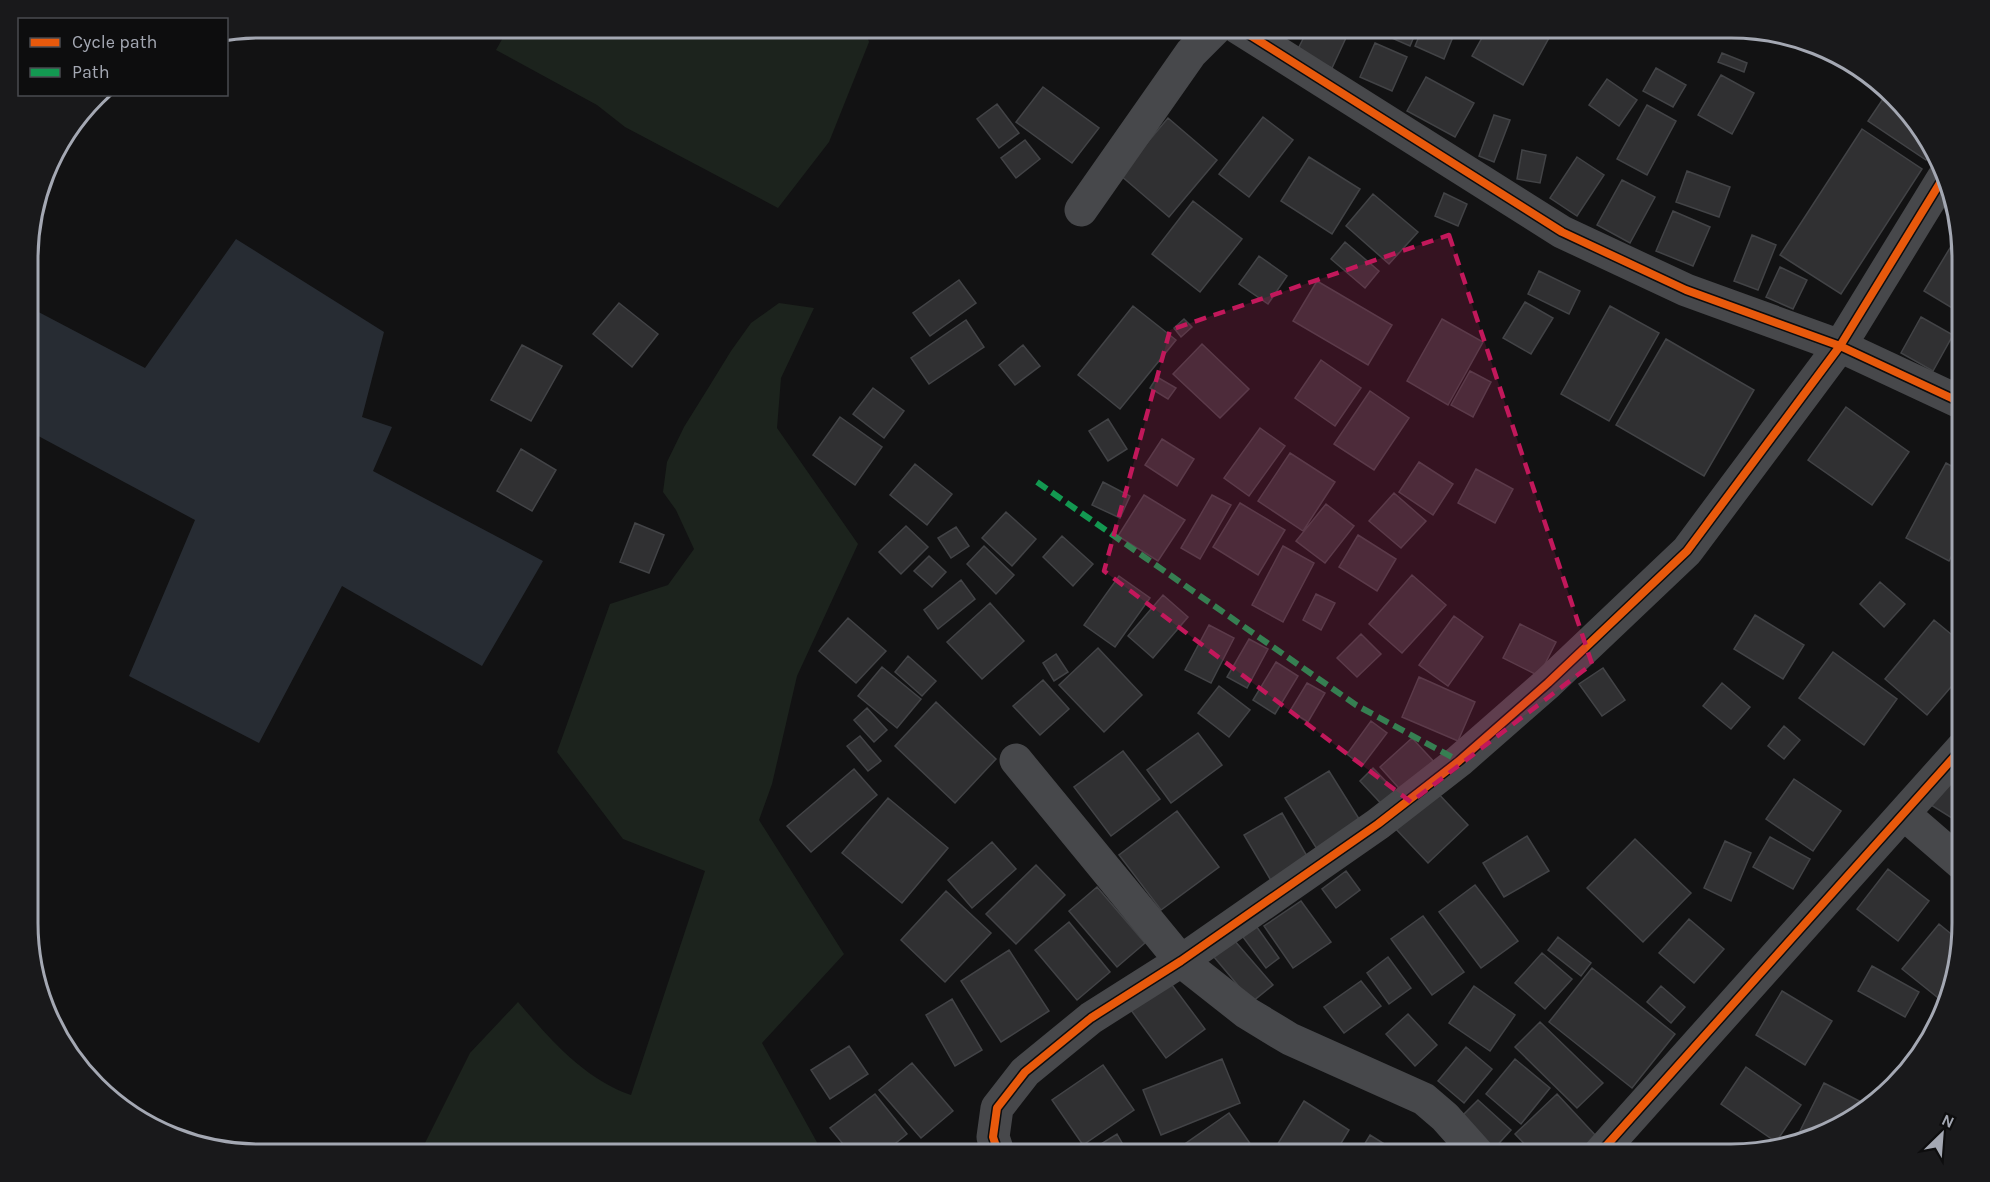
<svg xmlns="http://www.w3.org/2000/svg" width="1990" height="1182" viewBox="0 0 1990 1182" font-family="Karla,sans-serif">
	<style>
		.green { fill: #1c231d }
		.water { fill: #272c33 }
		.building { fill: #303032; stroke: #424346; stroke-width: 1.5 }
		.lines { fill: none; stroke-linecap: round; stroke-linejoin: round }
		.minor { stroke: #47484b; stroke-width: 33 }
		.quiet { stroke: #139951; stroke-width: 6; stroke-dasharray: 12 6; stroke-linecap: butt }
		.cycleway-casing { stroke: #0d0d0e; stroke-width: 11 }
		.cycleway { stroke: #e8590c; stroke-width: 8 }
		.marked { fill: #c2185b; fill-opacity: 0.2; stroke: #c2185b; stroke-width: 4.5; stroke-dasharray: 12 8; stroke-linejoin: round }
		.rim { fill: none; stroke: #a4a8b3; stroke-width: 3 }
	</style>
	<rect width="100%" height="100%" fill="#121213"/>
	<path class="green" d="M509,27H864L869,42L829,142L778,208L625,127L597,105L496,50Z
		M779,303L814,308L781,378L777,428L858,544L797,676L772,784L759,820L844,954L762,1043L824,1155H419L470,1053L518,1002C550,1039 584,1079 631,1095L705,871L623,839L557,752L610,604L668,585L694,549L676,510L663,492L667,462L684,427L707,390L731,351L751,323Z"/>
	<path class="water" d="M236,239L384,332L362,417L392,427L373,471L543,561L482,666L342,586L259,743L129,676L195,520L29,431V307L145,368Z"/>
	<path class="building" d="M1309,27H1351L1332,68L1297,51Z
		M1372,27H1418L1410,46L1371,29Z
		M1423,27H1457L1444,59L1415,46Z
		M1488,27H1555L1523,85L1472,56Z
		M1805,41L1847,58L1871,76Z
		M1375,43L1407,57L1392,91L1360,77Z
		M1722,53L1747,63L1744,72L1718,62Z
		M1656,68L1686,85L1673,107L1643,91Z
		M1721,75L1754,93L1732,134L1698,115Z
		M1426,77L1474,103L1455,137L1407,111Z
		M1607,79L1637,100L1619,126L1589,105Z
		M1043,87L1099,128L1072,163L1016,122Z
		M1889,90L1895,95L1932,143L1934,148L1926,160L1868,121Z
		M997,104L1019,133L999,148L977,119Z
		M1647,105L1676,121L1647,175L1617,159Z
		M1494,115L1510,120L1494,162L1479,156Z
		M1263,117L1293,140L1249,197L1219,174Z
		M1168,118L1217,160L1169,217L1120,175Z
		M1862,129L1922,169L1841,294L1780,255Z
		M1025,140L1040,159L1016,178L1001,158Z
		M1522,150L1546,155L1540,183L1517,179Z
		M1309,157L1360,189L1332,234L1281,201Z
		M1577,157L1604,175L1577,216L1550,198Z
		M1687,171L1730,187L1719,217L1676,202Z
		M1622,180L1655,197L1630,243L1597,225Z
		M1444,193L1467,204L1458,226L1435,216Z
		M1373,194L1418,232L1389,264L1346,226Z
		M1193,201L1242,239L1200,292L1152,254Z
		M1673,211L1710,227L1693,266L1656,251Z
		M1959,233L1962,243V314L1924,291Z
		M1752,235L1776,245L1758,290L1734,281Z
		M1345,242L1379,271L1365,288L1331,259Z
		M1259,256L1287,276L1268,304L1239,284Z
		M1780,267L1807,280L1793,309L1766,297Z
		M1539,271L1580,291L1569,314L1528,294Z
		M959,280L976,303L930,336L913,313Z
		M1317,281L1392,325L1368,365L1293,321Z
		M1525,302L1553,318L1531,354L1503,338Z
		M619,303L658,334L632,367L593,334Z
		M1133,306L1176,340L1120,409L1078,375Z
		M1610,306L1659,333L1609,421L1561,394Z
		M1921,317L1953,335L1933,371L1901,353Z
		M1184,319L1192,327L1181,337L1174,328Z
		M1442,319L1483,342L1448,405L1407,381Z
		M966,320L984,347L929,384L911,358Z
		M1666,339L1754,390L1704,476L1616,425Z
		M1202,344L1249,389L1220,418L1173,374Z
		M522,345L562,366L531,421L491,400Z
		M1023,345L1040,366L1015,385L999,365Z
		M1321,360L1361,388L1335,426L1295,398Z
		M1470,371L1491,382L1473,417L1451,405Z
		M1157,377L1176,388L1168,399L1150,388Z
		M873,388L904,411L884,438L853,414Z
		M1370,391L1409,418L1374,470L1334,444Z
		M1846,407L1909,452L1872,505L1808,460Z
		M840,417L882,447L855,485L813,455Z
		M1108,419L1127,449L1108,461L1089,431Z
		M1260,428L1285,446L1249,496L1224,478Z
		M1162,439L1194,459L1177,486L1145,465Z
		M521,449L556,470L532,511L497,491Z
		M1290,453L1335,482L1303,531L1258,501Z
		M1419,462L1453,484L1433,515L1399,492Z
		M1946,463L1962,472V535L1949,561L1906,538Z
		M915,464L952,494L927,525L890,495Z
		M1476,469L1513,489L1495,523L1458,503Z
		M1103,482L1130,496L1120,518L1092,505Z
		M1394,493L1426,521L1401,548L1369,521Z
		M1144,495L1185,520L1158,561L1118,536Z
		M1212,495L1231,505L1200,559L1181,548Z
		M1240,503L1285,530L1258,575L1213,547Z
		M1326,504L1354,526L1325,563L1296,541Z
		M1006,512L1036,539L1012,566L982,538Z
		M635,523L664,535L649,573L620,562Z
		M906,526L928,547L901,574L879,552Z
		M956,527L969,546L951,558L938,538Z
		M1358,535L1396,559L1377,591L1339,567Z
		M1062,536L1093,564L1073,586L1043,557Z
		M984,546L1014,575L996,594L967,564Z
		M1283,546L1314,563L1283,622L1252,605Z
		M929,556L946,572L932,587L914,571Z
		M1412,575L1446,605L1402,653L1369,624Z
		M1119,576L1150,598L1115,647L1084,625Z
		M961,580L975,599L938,629L924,610Z
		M1880,582L1905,604L1884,627L1860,604Z
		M1316,594L1335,603L1321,630L1303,620Z
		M1163,595L1188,617L1153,658L1128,636Z
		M990,603L1024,641L982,679L947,642Z
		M1755,615L1804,645L1783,679L1734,649Z
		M1454,616L1483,637L1448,686L1419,665Z
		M848,618L886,651L856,683L819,651Z
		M1934,620L1963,644V673L1927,715L1885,679Z
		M1520,624L1556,642L1539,676L1503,658Z
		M1209,625L1234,638L1211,683L1185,670Z
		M1361,634L1381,654L1357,677L1337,658Z
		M1249,639L1268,649L1247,688L1227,677Z
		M1098,648L1142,695L1104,732L1059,685Z
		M1833,652L1897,699L1864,745L1799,698Z
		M1056,654L1068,672L1054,681L1043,663Z
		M908,656L936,681L922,696L895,672Z
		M1276,662L1298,676L1275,714L1253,700Z
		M882,667L921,699L897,728L858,696Z
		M1603,668L1625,700L1602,716L1579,684Z
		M1419,677L1475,702L1458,741L1402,717Z
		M1043,680L1069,709L1040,735L1013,706Z
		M1307,683L1325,693L1308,722L1290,711Z
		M1722,683L1750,707L1731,729L1703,706Z
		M1219,686L1250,710L1229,737L1198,713Z
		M936,702L996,759L955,803L895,746Z
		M867,708L887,730L874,742L854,720Z
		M1371,721L1387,733L1362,766L1347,754Z
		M1784,726L1800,740L1784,759L1768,746Z
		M1198,733L1222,765L1171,803L1147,770Z
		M860,736L881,761L868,771L847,746Z
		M1412,738L1437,765L1405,795L1380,767Z
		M1123,751L1160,799L1111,836L1074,787Z
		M1373,768L1401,797L1387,810L1360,781Z
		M1955,768L1963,773V825L1931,805Z
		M854,769L877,795L811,852L787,826Z
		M1329,771L1361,822L1317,849L1285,798Z
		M1794,779L1841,811L1813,851L1766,819Z
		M1433,788L1468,825L1428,863L1393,826Z
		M888,798L948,848L902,903L842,853Z
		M1177,811L1219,867L1161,910L1119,855Z
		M1282,813L1311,863L1273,884L1244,835Z
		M1527,836L1549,871L1504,897L1483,863Z
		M1770,837L1810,859L1793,889L1753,867Z
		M1635,839L1691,893L1643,942L1587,888Z
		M1725,841L1751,853L1731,901L1704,888Z
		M992,842L1016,869L972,908L948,880Z
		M1036,865L1065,895L1016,944L986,914Z
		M1888,869L1929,901L1898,941L1857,909Z
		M1346,871L1360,890L1336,908L1322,889Z
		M1475,885L1518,941L1481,968L1439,912Z
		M1097,887L1145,943L1117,967L1069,911Z
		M946,891L991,933L945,982L901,940Z
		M1301,901L1331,942L1293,968L1264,926Z
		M1423,916L1464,972L1432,995L1391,939Z
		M1689,919L1724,949L1694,983L1659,953Z
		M1069,922L1110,972L1077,1000L1035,950Z
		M1254,923L1279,958L1266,968L1240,933Z
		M1939,924L1961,942L1942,1001L1902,969Z
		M1558,937L1591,963L1581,976L1548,950Z
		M1234,940L1273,985L1252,1002L1214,957Z
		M1009,950L1049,1011L1001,1042L961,981Z
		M1542,953L1572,979L1545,1009L1515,983Z
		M1388,957L1411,988L1389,1004L1367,973Z
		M1872,966L1919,992L1905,1017L1858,991Z
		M1592,968L1675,1034L1632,1088L1549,1022Z
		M1166,977L1205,1029L1166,1058L1128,1006Z
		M1361,981L1381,1006L1344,1033L1324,1007Z
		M1474,986L1515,1015L1490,1051L1449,1023Z
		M1661,986L1685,1007L1671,1023L1647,1002Z
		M1782,991L1832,1021L1805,1065L1756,1035Z
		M952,999L982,1050L955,1066L926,1015Z
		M1408,1014L1437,1045L1415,1066L1386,1034Z
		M1540,1022L1603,1083L1577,1108L1515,1047Z
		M849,1046L868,1074L830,1099L811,1070Z
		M1466,1047L1492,1069L1464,1103L1438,1081Z
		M1222,1059L1240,1103L1161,1135L1143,1090Z
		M1515,1059L1550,1088L1521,1124L1486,1094Z
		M912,1063L953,1111L921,1138L879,1090Z
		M1103,1065L1134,1110L1083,1145L1052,1100Z
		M1746,1067L1801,1105L1776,1142L1721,1104Z
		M1824,1083L1869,1106L1847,1124L1808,1136L1800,1131Z
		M875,1094L907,1134L881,1155H852L830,1128Z
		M1557,1094L1597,1137L1579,1155H1535L1515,1134Z
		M1478,1100L1511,1130L1492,1151L1458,1120Z
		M1304,1101L1349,1130L1334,1155H1271Z
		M1229,1113L1258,1155H1184L1179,1148Z
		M1117,1134L1129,1155H1083Z
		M1370,1135L1402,1155H1358Z
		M922,1144L931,1155H909Z"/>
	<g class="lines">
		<path class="minor" d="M1237,27L1562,232L1686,290L1840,346L1962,403
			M1081,210L1191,53L1217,27
			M1016,760L1181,961L1247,1013L1290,1039L1424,1099L1445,1117L1479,1155
			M1904,814L1963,865
			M999,1155L993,1137L997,1108L1025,1072L1091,1018L1181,961L1378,824L1459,761L1548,683L1687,551L1840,346L1943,178
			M1598,1155L1963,747"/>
		<path class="quiet" d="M1037,482L1356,705L1459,761"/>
		<defs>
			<path id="cycleway" d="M1237,27L1562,232L1686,290L1840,346L1962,403
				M999,1155L993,1137L997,1108L1025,1072L1091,1018L1181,961L1378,824L1459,761L1548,683L1687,551L1840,346L1943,178
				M1598,1155L1963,747"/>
		</defs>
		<use href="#cycleway" class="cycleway-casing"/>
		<use href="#cycleway" class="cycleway"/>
	</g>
	<path class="marked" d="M1449,235L1592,664L1411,802L1104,571L1170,330Z"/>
	<path d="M0 0H1990V1182H0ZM259 38H1731A221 221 0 0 1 1952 259V923A221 221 0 0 1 1731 1144H259A221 221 0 0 1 38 923V259A221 221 0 0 1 259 38Z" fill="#19191b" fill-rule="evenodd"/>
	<path class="rim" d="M259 38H1731A221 221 0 0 1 1952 259V923A221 221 0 0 1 1731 1144H259A221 221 0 0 1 38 923V259A221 221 0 0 1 259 38Z"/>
	<rect x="18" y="18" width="210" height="78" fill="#0d0d0e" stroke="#494b50" stroke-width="1.5"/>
	<rect x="30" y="38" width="30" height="9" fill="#e8590c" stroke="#494b50" stroke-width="1.5"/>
	<text x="72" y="48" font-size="18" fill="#a4a8b3">Cycle path</text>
	<rect x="30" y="68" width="30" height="9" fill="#139951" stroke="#494b50" stroke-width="1.5"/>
	<text x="72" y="78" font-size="18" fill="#a4a8b3">Path</text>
	<g transform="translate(1942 1134) rotate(25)" stroke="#0d0d0e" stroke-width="4.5" paint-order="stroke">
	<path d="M0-4.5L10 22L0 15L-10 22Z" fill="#a4a8b3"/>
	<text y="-9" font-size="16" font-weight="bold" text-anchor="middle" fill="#a4a8b3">N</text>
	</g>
</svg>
